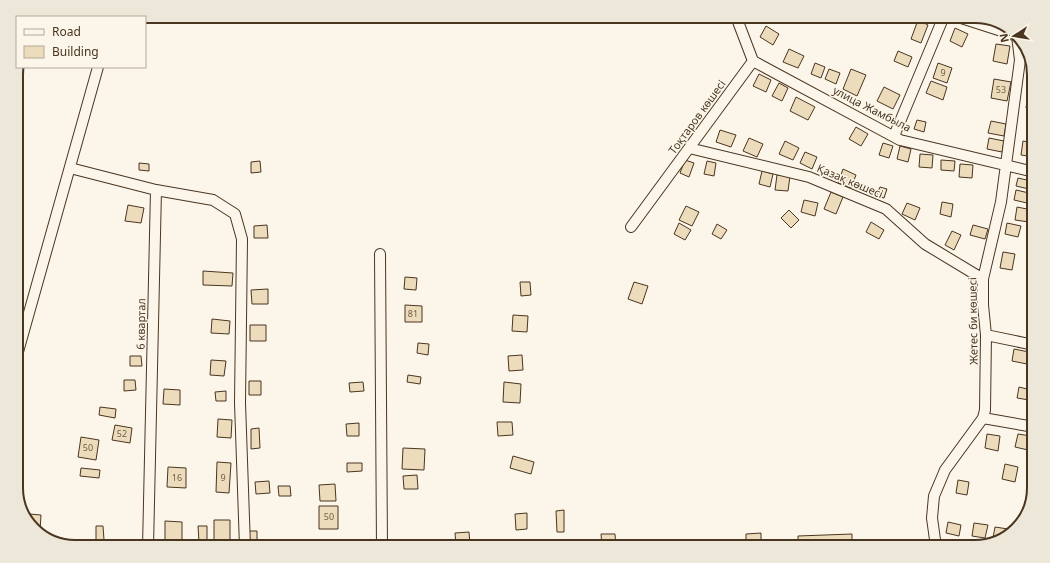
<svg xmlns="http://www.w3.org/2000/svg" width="1050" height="563" viewBox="0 0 1050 563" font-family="'Noto Sans',sans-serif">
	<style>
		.building { fill: #ecdcbc; stroke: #4a3520 }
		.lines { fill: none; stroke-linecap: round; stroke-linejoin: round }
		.minor-casing { stroke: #4a3520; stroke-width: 12 }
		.minor { stroke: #fbf6e9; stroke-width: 10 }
		.labels { text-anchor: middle; stroke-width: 3; stroke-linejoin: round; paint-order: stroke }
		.number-label { font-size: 9px; fill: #725f47 }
		.street-label { font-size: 11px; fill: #4a3520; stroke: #fbf6e9 }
		.rim { fill: none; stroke: #4a3520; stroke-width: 2 }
	</style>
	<rect width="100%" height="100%" fill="#fbf6e9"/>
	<path class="building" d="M878,16H890L888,21Z
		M918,20L928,25L921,43L911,39Z
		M766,26L779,34L773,45L760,37Z
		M955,28L968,34L962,47L950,41Z
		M996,44L1010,46L1007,64L993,61Z
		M789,49L804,56L798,68L783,62Z
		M898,51L912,57L908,67L894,61Z
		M815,63L825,67L821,78L811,74Z
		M938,63L952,68L947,83L933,78Z
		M829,69L840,73L836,84L825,79Z
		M851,69L866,75L857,96L843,89Z
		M759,74L771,80L766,92L753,86Z
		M994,79L1011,82L1007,101L991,98Z
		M931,81L947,87L943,100L926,93Z
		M779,83L788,88L782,101L772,96Z
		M884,87L900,95L893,109L877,101Z
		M1028,94L1034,96V110L1026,108Z
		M796,97L815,107L808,120L790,111Z
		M917,120L926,122L924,132L914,129Z
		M991,121L1006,124L1004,136L988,133Z
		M856,127L868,134L861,146L849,139Z
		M720,130L736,135L731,147L716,142Z
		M749,138L763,144L757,157L743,151Z
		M989,138L1004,141L1002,152L987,149Z
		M785,141L799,148L793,160L779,154Z
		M1023,141L1034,143V157L1021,155Z
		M883,143L893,146L889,158L879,155Z
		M900,146L911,149L908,162L897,159Z
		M805,152L817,157L812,169L800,163Z
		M920,154L933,155L932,168L919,167Z
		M685,160L694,163L689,177L680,173Z
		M941,160L955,161L954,171L941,170Z
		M260,161L261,172L251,173V162Z
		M707,161L716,163L714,176L704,174Z
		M139,163L149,164V171L139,170Z
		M960,164L973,165L972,178L959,177Z
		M843,169L856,175L851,188L838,183Z
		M762,171L773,174L770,187L759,184Z
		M777,175L790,176L788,191L775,190Z
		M1018,178L1031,181L1029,189L1016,186Z
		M880,187L887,189L884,198L876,196Z
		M1016,190L1029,193L1027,203L1014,200Z
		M831,192L843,197L836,214L824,209Z
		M804,200L818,203L815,216L801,212Z
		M942,202L953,204L951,217L940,214Z
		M907,203L920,208L915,220L902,214Z
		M128,205L144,208L141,223L125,221Z
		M686,206L699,212L692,226L679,220Z
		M1017,207L1032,210L1029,222L1015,220Z
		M789,210L799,220L791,228L781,218Z
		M871,222L884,230L879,239L866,232Z
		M679,223L691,230L685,240L674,234Z
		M1007,223L1021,226L1018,237L1005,234Z
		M717,224L727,230L721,239L712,234Z
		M267,225L268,238H254V226Z
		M973,225L988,229L985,239L970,235Z
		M952,231L961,235L954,250L945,245Z
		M1003,252L1015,254L1012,270L1000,268Z
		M203,271L233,273L232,286L203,285Z
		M405,277L417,278L416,290L404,289Z
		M520,282H530L531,295L521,296Z
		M634,282L648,286L642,304L628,299Z
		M268,289V304H252L251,290Z
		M405,305L422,306V322H405Z
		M513,315L528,316L527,332L512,331Z
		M212,319L230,321L229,334L211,333Z
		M250,325H266V341H250Z
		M418,343L429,344L428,355L417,353Z
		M1014,349L1029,352L1027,364L1012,361Z
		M522,355L523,370L509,371L508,356Z
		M130,356H141L142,366H130Z
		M211,360L226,361L224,376L210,375Z
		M408,375L421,377L420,384L407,382Z
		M124,380H135L136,390L124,391Z
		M249,381H261V395H249Z
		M363,382L364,391L350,392L349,383Z
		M504,382L521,384L520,403L503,402Z
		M1019,387L1031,390L1029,400L1017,398Z
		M164,389L180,390V405L163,404Z
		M226,391V401H216L215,392Z
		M100,407L116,409L115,418L99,415Z
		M218,419L232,420L231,438L217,437Z
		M497,422H512L513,435L498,436Z
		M359,423V436H347L346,424Z
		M115,425L132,428L130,443L112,440Z
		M259,428L260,448L251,449V429Z
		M987,434L1000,436L998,451L985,448Z
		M1018,434L1031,436L1028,450L1015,447Z
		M81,437L99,440L96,460L78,457Z
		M403,448L425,449L424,470L402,469Z
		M513,456L534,462L531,474L510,468Z
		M217,462L231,463L229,493L216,492Z
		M347,463H362V471L347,472Z
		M1005,464L1018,467L1015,482L1002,479Z
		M168,467L186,468V488L167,487Z
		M81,468L100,470L99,478L80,476Z
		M417,475L418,489H404L403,476Z
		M958,480L969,482L967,495L956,493Z
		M269,481L270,493L256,494L255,482Z
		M335,484L336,501H320L319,485Z
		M278,486H290L291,496H279Z
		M319,506H338V529H319Z
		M564,510V532H557L556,511Z
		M527,513V529L516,530L515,514Z
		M29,514L41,515L40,531L37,530L29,523Z
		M214,520H230V543L214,542Z
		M165,521L182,522V541L165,540Z
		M948,522L961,525L959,536L946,533Z
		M974,523L988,525L985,538L972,536Z
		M96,526H103L104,540H96Z
		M198,526H207V542H199Z
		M995,527L1008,529L1005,539L993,538Z
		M249,531H257V543L249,544Z
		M469,532L470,545L456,546L455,533Z
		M761,533V547H746V534Z
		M601,534H615L616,547H602Z
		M852,534V547H798V536Z"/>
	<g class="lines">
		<defs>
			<path id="minor" d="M955,16L1017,36
				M112,17L113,16
				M753,61L900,140L1034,172
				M894,136L944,16
				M689,148L809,177L886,209L925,244L983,279
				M70,168L156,190L148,547
				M156,190L213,200L235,214L242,239L240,403L245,547
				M631,227L753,61L737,19L738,16
				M380,254L382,547
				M986,335L1034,345
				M16,359L98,67
				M983,418L1034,427
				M936,547L932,518L934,496L945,470L983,418L985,410L986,335L983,305V279L1001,202L1020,60L1017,36"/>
		</defs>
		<use href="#minor" class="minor-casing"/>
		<use href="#minor" class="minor"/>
	</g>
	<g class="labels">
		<g class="number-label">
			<text x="943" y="76">9</text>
			<text x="1001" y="93">53</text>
			<text x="413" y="317">81</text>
			<text x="122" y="437">52</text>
			<text x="88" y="451">50</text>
			<text x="177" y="481">16</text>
			<text x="223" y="481">9</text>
			<text x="329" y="520">50</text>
		</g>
		<g class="street-label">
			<text transform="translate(872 109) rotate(27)" y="4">улица Жамбыла</text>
			<text transform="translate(697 117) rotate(-54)" y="4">Тоқтаров көшесі</text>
			<text transform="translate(850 181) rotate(23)" y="4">Қазақ көшесі</text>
			<text transform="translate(973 321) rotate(-91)" y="4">Жетес би көшесі</text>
			<text transform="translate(141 324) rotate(-89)" y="4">6 квартал</text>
		</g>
	</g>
	<path d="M0 0H1050V563H0ZM75 23H975A52 52 0 0 1 1027 75V488A52 52 0 0 1 975 540H75A52 52 0 0 1 23 488V75A52 52 0 0 1 75 23Z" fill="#ede7d9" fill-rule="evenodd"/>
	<path class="rim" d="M75 23H975A52 52 0 0 1 1027 75V488A52 52 0 0 1 975 540H75A52 52 0 0 1 23 488V75A52 52 0 0 1 75 23Z"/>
	<rect x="16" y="16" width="130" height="52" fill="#fbf6e9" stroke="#b4a999"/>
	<rect x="24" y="29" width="20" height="6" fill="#fbf6e9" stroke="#b4a999"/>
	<text x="52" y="36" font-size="12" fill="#4a3520">Road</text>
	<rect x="24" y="46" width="20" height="12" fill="#ecdcbc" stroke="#b4a999"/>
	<text x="52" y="56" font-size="12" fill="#4a3520">Building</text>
	<g transform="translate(1014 36) rotate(258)" stroke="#fbf6e9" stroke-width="3" paint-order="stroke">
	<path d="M0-3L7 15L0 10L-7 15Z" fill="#4a3520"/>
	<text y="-6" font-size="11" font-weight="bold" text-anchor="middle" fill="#4a3520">N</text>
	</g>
</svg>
